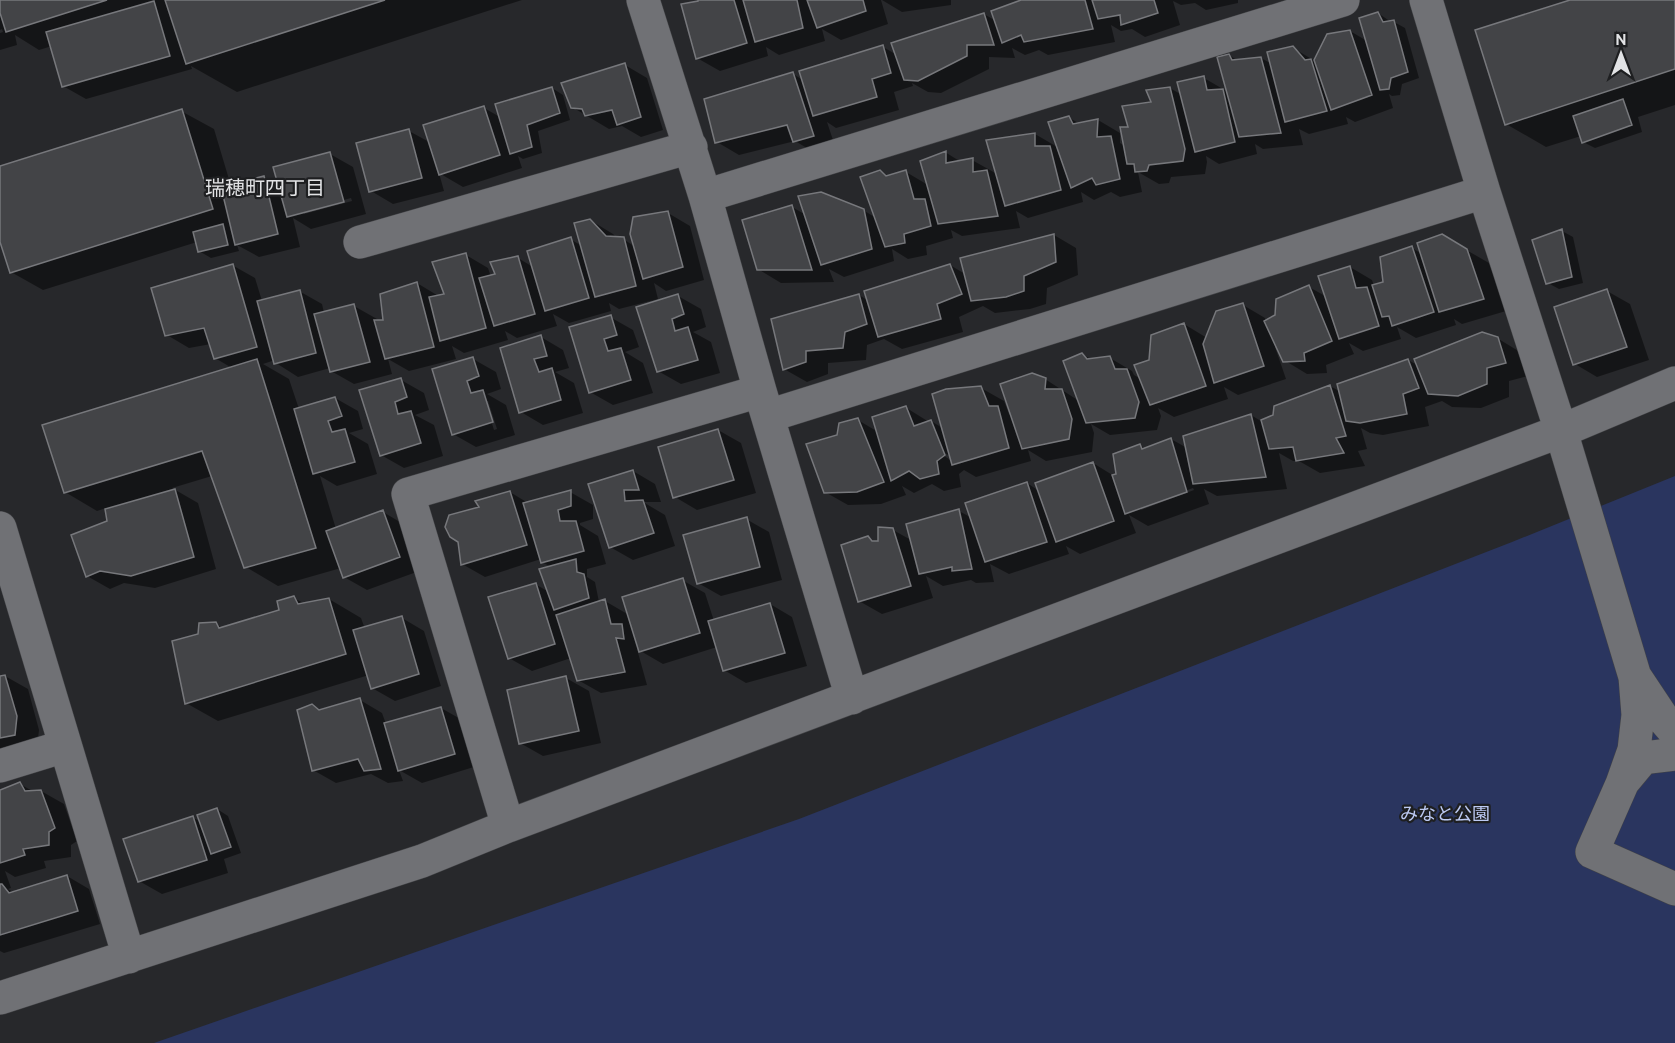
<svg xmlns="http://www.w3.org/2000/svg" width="1675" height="1043" viewBox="0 0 1675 1043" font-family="Cabin,'Noto Sans JP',sans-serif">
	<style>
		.green { fill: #2a355f }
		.shadow { fill: #0007; fill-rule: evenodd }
		.building { fill: #434447; stroke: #77787c; stroke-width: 1.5 }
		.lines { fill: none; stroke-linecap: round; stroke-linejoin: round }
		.minor-casing { stroke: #424346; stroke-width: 34 }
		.minor { stroke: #707175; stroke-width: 33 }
		.labels { text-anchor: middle; stroke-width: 4.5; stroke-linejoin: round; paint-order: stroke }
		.park-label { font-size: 18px; fill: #bdcaf3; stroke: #1e1f21 }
		.neighbourhood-label { font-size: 20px; fill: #e2e3e5; stroke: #1e1f21 }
	</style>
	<rect width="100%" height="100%" fill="#27282b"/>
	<path class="green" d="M1675,476V1043H154L799,819L1512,542Z"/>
	<path class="shadow" d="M0,0H522L237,92L191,66L192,69L86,99L63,86L52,46L39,50L15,35L17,45L0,50V33L3,32L2,29L0,30Z
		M699,0H881L888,24L841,40L822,29L825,41L779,55L766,47L768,56L720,71L697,58Z
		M882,0H951V5L902,12Z
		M1025,0H1238V3L1206,10L1195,3L1181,5L1173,1L1180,25L1145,37L1132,29L1121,31L1111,25L1115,42L1048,55L1039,50L1025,55L1012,48L1015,58L989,57V69L941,93L928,92L912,83L913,86L894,92L899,110L836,128L827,122L836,149L817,154L795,141L739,155L717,142L793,74L803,80L883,47L897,55L984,14L996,21Z
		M1575,0H1675V105L1638,117L1642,132L1595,148L1583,142L1581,136L1546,147L1506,124Z
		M1378,13L1391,22H1394L1405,28L1419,78L1402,84L1400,95L1392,96L1389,94L1393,108L1355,122L1346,117L1348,124L1309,134L1299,129L1303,145L1263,149L1255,144L1257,154L1219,164L1206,156L1207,162L1205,174L1171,177L1169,183L1159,184L1138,172L1142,192L1120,197L1111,192L1094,200L1081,192L1083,202L1028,218L1016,211L1020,228L962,236L951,230L953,238L926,246L927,255L908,259L892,249L894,261L844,277L829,269L834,282L781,283L758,269L792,207L806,215L863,210L876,218L879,172L889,177L906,172L928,185L945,152L961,162L972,160L997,174L987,141L1035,134L1059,148L1068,117L1080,124L1098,120L1120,133V143L1125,146L1130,128L1153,103L1170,88L1182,95L1204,78L1228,92L1229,55L1238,61L1261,58L1272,64L1293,48L1315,61L1350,31L1367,41Z
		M625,65L647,78L663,130L641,137L622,126L609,129L572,107Z
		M552,88L563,95L570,120L538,131L542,153L523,159L518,156L522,168L463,187L439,173L444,191L393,204L371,191L409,131L431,143L484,108L500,117Z
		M181,111L214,129L231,186L264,178L280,187L330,154L353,167L366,214L311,229L293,218L300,247L259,257L237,245L239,251L211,258L199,251L197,242L43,290L11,272L0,237V167ZM351,198L352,201L304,214V211Z
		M668,213L690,226L704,280L666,291L654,283L658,299L619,309L609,303L611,311L569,323L553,314L557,326L517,338L505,331L508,340L464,353L452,346L456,359L409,371L388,359L392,374L354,384L331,371L330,368L298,377L276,363L275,360L263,364L289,379L299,409L335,398L358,411L363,429L349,433L368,444L377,474L337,486L320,476L336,529L383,512L405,525L422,570L367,590L344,577L341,568L278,586L246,567L212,476L172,488L198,503L216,569L155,588L124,583L110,589L87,576L109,522L106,508L97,511L65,492L232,368L215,358L211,344L189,348L167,335L232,265L255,278L262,301L299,291L322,304L324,313L354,306L377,319L378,321H385L417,283L440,297L446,295L466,255L488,268L491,277L497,275L518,258L533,267L570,239L582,246L590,220L613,234L617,238L623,239L634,246Z
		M1562,231L1573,237L1583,283L1559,289L1548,283Z
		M1054,235L1076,248L1078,275L1047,288L1046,304L1030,309L995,313L983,306L959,317L963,332L902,349L884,339L867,345L866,360L828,363V374L807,382L784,369L859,295L869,301L950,265L965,274Z
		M1442,236L1489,263L1506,311L1462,324L1454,319L1456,325L1416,338L1397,327L1401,339L1363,351L1349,343L1354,354L1326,365L1327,373L1307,374L1284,360L1277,346L1275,347L1286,379L1238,395L1224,387L1228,399L1174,417L1158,408L1161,416L1157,430L1110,435L1091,424L1094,433L1092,452L1046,461L1028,450L1031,461L976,477L964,470L959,474L961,487L944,491L932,484L914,493L902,486L906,495L881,504L848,505L825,492L839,436L858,420L878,432L905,407L929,422L931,421L944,429L981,388L1004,401L1009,414L1013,417L1045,379L1079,401L1082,354L1092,360L1110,358L1132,371L1134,375L1141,379L1151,361L1184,324L1207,338L1243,305L1265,318L1266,321L1276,316L1309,287L1327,297L1350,267L1372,280L1374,286L1385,283L1412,248L1422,254ZM939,450L952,457V461L938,452Z
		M1607,291L1630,304L1649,360L1597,377L1575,364Z
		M678,296L701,309L706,327L693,332L711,342L720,373L681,384L658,371Z
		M610,317L633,330L639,347L625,352L643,363L653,393L613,405L590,392L571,328Z
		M541,337L563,350L569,368L555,372L574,383L583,413L543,425L521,412L502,349Z
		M1497,338L1520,352L1528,376L1509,381V397L1481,408L1452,407L1442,401L1425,407L1429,426L1383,435L1370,433L1361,428L1367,449L1358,451L1365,466L1320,473L1299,461H1293L1279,453L1287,489L1217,496L1204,489L1209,504L1148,526L1129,515L1136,533L1080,554L1066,546L1069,554L1009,574L990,564L994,582L976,583L971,580L943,586L926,576L933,598L882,614L859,601L868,538L875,542H879L893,530L911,540L959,511L972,518L1027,483L1039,491L1093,463L1114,476L1118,475L1140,445L1146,449L1171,439L1187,448L1251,415L1264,423L1330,386L1341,392L1408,360L1419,366ZM1193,488L1194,490L1141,510V507Z
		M473,359L496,372L501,389L487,394L506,405L515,435L476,447L453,434L434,370ZM485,401H488L497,429L494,430Z
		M401,380L424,393L429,410L415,415L434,425L443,456L404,468L381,455L361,391Z
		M718,430L741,443L756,493L697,510L675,497Z
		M633,471L655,484L661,502H643L665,515L675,546L633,560L610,547L590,485Z
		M510,492L528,503L570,492L593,505V519L580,523V525L598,536L606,564L587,569V577L595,582L599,602L605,601L629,615L682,580L705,593L714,621L770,604L792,617L807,666L746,683L724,670L717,647L663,664L637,649L647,685L601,693L578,680L571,658L532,671L509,658L535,584L549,592L551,567L542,562L541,559L485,577L462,564L481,508Z
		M746,519L769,532L782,580L721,596L698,583Z
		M294,598L305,604L329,599L361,618L365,629L402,618L424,631L441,686L395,701L372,688L369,675L218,721L186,703L200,635L216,624L223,628L281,611Z
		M5,676L28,689L39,730L37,747L0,755V678Z
		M566,678L589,691L601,743L543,756L520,743Z
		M360,700L382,713L386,724L441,708L464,721L477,766L422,783L399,770L403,781L388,783L371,774L336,783L313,770L312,705L321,711Z
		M20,784L34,792L41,791L64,804L77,841L71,845V857L44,861L46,868L15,877L5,871L11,888L8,889L15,893L67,876L89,889L100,924L4,953L0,951V791Z
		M217,809L228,816L241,853L224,859L228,873L162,894L139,881L192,817L201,822Z"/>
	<path class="building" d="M0,0H107L6,32L0,13Z
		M165,0H385L186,64Z
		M698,0H734L747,43L696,59L681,4L698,1Z
		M743,0H797L803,28L755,42Z
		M807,0H863L866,11L817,28Z
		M1021,0H1085L1093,29L1024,42L1021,35L1002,43L991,11Z
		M1092,0H1154L1158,13L1121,25L1120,15L1098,19Z
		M1570,0H1675V69L1505,125L1475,30Z
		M154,1L170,56L62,87L46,32Z
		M1378,12L1383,22L1394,20L1408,72L1391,78L1389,89L1380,90L1359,18Z
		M984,13L994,45H967V56L918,81L904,80L891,43Z
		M1350,30L1372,95L1331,110L1314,60L1327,34Z
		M883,45L891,73L872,79L877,97L813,116L799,71Z
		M1293,46L1305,60L1311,59L1327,111L1285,122L1267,52Z
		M1229,54L1232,60L1261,57L1281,133L1239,137L1217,57Z
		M625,63L641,117L617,125L612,110L585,116L582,109L571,108L561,83Z
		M793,72L814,136L793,142L787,125L715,143L704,99Z
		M1204,76L1207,90L1223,89L1235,142L1195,152L1177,82Z
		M552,87L560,113L527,125L532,147L510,154L495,104Z
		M1170,87L1185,149L1183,161L1149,165L1147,171L1135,172L1134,164H1127L1120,127H1128L1122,106L1151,102L1146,90Z
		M1623,99L1632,125L1582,143L1573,116Z
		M484,106L500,155L439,175L423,125Z
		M182,109L213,209L10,273L0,242V166Z
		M1069,116L1073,124L1098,119L1097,137L1111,136L1120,179L1096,185L1092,178L1071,188L1048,122Z
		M409,129L422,178L369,192L356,143Z
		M1035,133V146H1050L1061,190L1005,206L986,140Z
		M946,151V163L973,158V172L987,170L998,216L938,224L920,161Z
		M330,152L344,202L287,217L273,167Z
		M880,170L886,176L906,170L914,199H925L931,226L904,234L905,243L885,247L860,177Z
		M264,176L278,234L235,245L221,187Z
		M821,192L864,209L872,249L821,265L798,196Z
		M792,205L812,270H757L742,220Z
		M668,211L683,267L643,279L630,234L633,217Z
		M590,219L606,236L624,237L636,286L595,297L574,223Z
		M223,224L228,245L198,252L193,232Z
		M1562,229L1572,277L1546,284L1532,240Z
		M1054,234L1056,262L1024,276V291L1006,297L971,301L960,258Z
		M1442,234L1467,249L1484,299L1439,312L1417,243Z
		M571,237L589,298L545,311L527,251Z
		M1412,246L1434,312L1392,326L1389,316L1382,317L1372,285L1383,282L1380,257Z
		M466,253L486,328L440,341L429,297L444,294L432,262Z
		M518,256L535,314L494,326L479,278L495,274L490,262Z
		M233,264L257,347L214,359L204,328L165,336L151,288Z
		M950,264L962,294L937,304L941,319L878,337L864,291Z
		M1350,266L1356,288L1367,287L1379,326L1339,339L1318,276Z
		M417,282L434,347L385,359L374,320H383L380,294Z
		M1309,285L1332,341L1304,353L1305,361L1283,362L1264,321L1275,315L1276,299Z
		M1607,289L1627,347L1573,365L1554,307Z
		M300,290L316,353L274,364L257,301Z
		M678,294L684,314L672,319L675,331L688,327L698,360L657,372L636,307Z
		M859,294L867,324L845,332L843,348L806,351V362L783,370L771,319Z
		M1243,303L1264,366L1214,383L1203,344L1216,311Z
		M354,304L370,362L330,372L314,314Z
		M611,315L617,335L604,339L608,351L621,348L631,380L589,393L569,327Z
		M1184,323L1206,386L1150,405L1134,365L1149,360L1151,335Z
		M1482,332L1498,337L1506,363L1487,368V384L1458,396L1428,394L1414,359Z
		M541,335L547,356L534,359L539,372L552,368L561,400L519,413L500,348Z
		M1082,353L1087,359L1110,356L1115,369H1127L1139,402L1135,418L1086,423L1063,361Z
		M473,357L479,376L467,381L471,393L483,390L493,422L452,435L432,369Z
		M257,359L316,548L244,568L202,451L64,493L42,425Z
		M1408,359L1419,388L1403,394L1407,414L1360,423L1346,421L1337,384Z
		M1032,373L1046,378L1045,389H1062L1072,419L1069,439L1022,449L1000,384Z
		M401,378L407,397L395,402L398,414L411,411L421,443L380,456L359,390Z
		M1330,385L1346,436L1336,438L1344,453L1296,461L1293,447L1269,449L1261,420L1273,415L1274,406Z
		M981,386L989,406H998L1009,448L952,465L932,394L946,389Z
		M335,397L342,416L328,421L332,432L345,429L355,462L313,474L294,409Z
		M906,406L914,426L931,420L945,455L937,461L939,474L920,479L909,471L891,481L872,417Z
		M1251,414L1266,477L1193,484L1183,436Z
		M858,418L884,482L857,492L824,493L806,444L837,435L839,423Z
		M718,429L734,480L673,498L658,447Z
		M1171,438L1187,492L1125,514L1112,475L1116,474L1113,454L1140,444L1142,449Z
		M1093,462L1114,521L1056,542L1035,483Z
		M633,470L639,490H624L625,501L643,500L654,533L609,548L588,484Z
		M1027,482L1047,542L985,562L965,503Z
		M175,489L194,557L131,576L100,571L86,577L71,535L107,521L105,509Z
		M571,490V506L558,510L560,521H576L584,551L541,563L523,503Z
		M510,491L527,545L461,565L458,542L450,537L445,527L449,515L479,507L475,501Z
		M959,509L972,569L952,571V567L919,574L906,524Z
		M383,510L400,557L343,578L326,531Z
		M747,517L760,567L697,584L683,535Z
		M878,527L893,528L911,586L858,602L841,545L868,536L872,541H878Z
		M576,559L577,572L584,574L589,598L554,610L539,569Z
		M683,578L700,633L639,652L622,597Z
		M536,583L555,644L508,659L488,597Z
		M294,596L298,604L329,598L346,654L185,704L172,641L198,634L199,623L216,622L219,628L279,610L277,601Z
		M605,599L611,624H622L624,639L616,638L625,672L577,681L556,615Z
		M770,603L785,653L723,671L708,621Z
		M402,616L419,674L371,689L353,630Z
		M5,675L17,716L15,735L0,738V676Z
		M566,676L579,731L519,744L507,690Z
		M360,698L381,769L364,771L358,759L312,771L297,710L312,704L319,710Z
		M441,707L455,754L398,771L384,723Z
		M20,782L25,791L41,790L55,828L49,832V845L23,849L25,855L0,863V790Z
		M217,808L231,847L211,854L197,815Z
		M193,816L207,860L138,882L123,839Z
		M67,875L78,911L0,935V884H2L9,893Z"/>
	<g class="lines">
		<defs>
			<path id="minor" d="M643,0L705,196L760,391L852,698
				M1426,0L1484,192L1561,431L1635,677L1638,715L1634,750L1622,784L1592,852L1675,889
				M705,196L1343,0
				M360,242L691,147
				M768,416L1484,192
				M0,528L129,957
				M1636,678L1662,717L1675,732
				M0,766L65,746
				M1623,782L1643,758L1675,754
				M508,826L408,494L760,391
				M0,998L422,861L508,826L1561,431L1675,383"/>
		</defs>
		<use href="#minor" class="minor-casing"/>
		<use href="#minor" class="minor"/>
	</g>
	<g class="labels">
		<g class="park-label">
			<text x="1445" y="820">みなと公園</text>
		</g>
		<g class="neighbourhood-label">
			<text x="265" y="195">瑞穂町四丁目</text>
		</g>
	</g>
	<g transform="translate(1621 54)" stroke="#1e1f21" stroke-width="4.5" paint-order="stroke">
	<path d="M0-4.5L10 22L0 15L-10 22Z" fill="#e2e3e5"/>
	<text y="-9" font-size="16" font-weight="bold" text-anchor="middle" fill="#e2e3e5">N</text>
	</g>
</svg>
